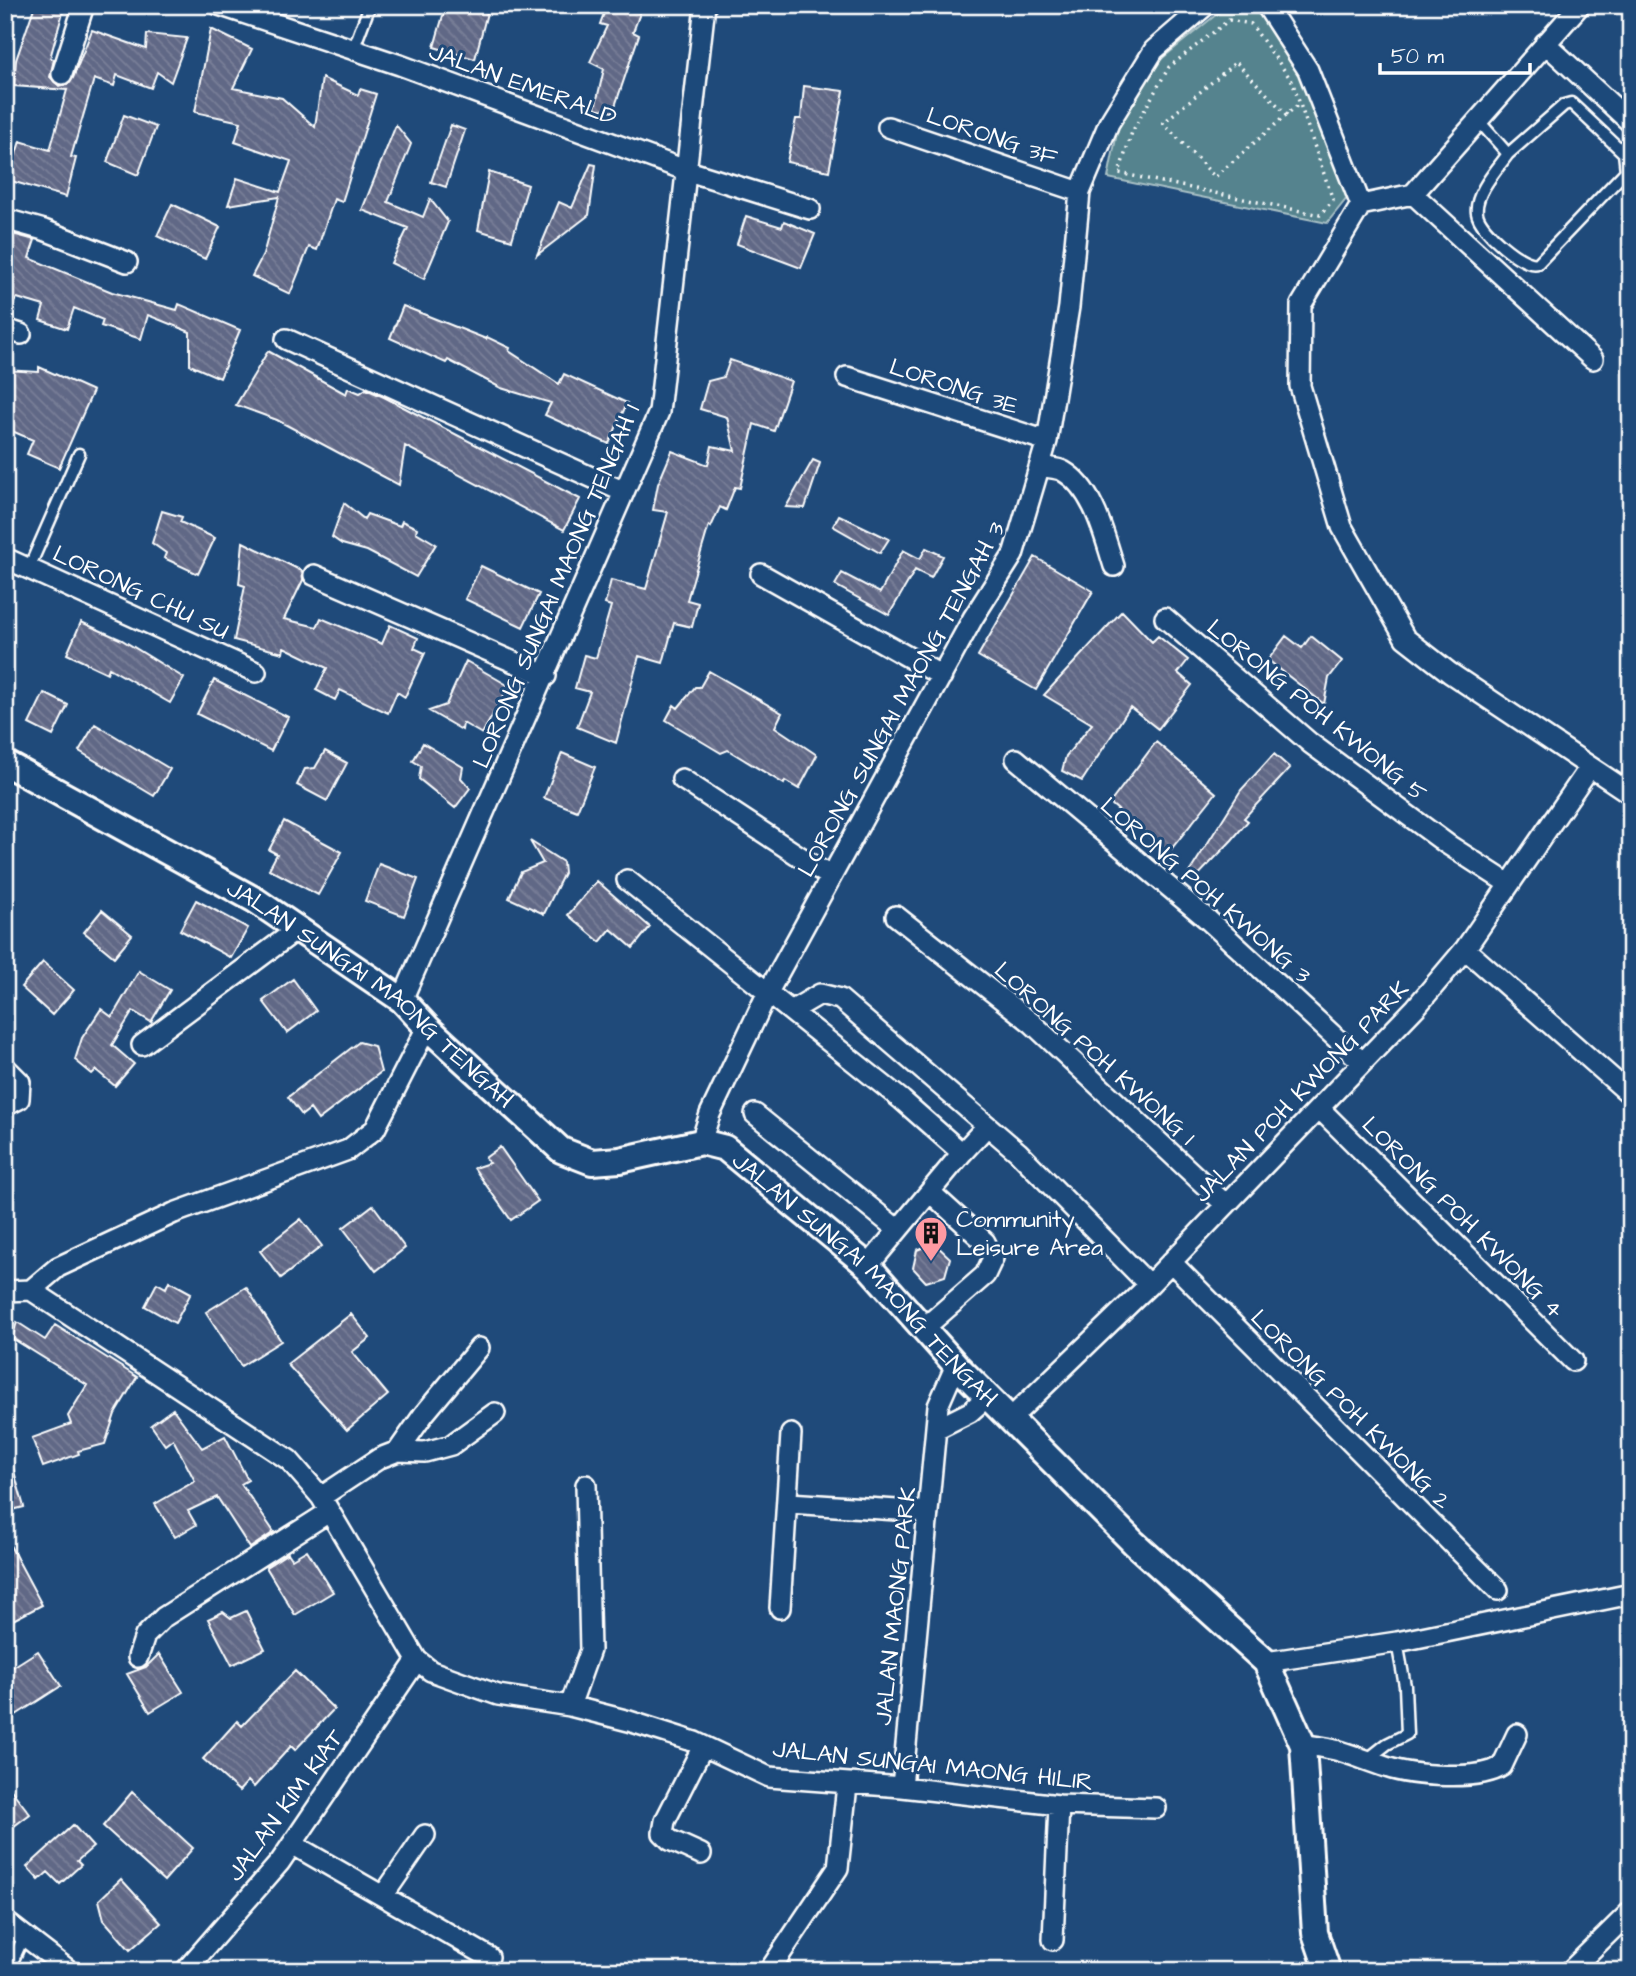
<svg xmlns="http://www.w3.org/2000/svg" width="1636" height="1976" viewBox="0 0 1636 1976" font-family="'Architects Daughter',sans-serif">
	<style>
		.green { fill: #54838e; stroke: #aac1c6; stroke-width: 2 }
		.building { fill: url(#building-back-hatch); stroke: #fff; stroke-width: 2 }
		.lines { fill: none; stroke-linecap: round; stroke-linejoin: round }
		.service-casing { stroke: #fff; stroke-width: 15 }
		.minor-casing { stroke: #fff; stroke-width: 24 }
		.tertiary-casing { stroke: #fff; stroke-width: 30 }
		.path { stroke: #fff; stroke-width: 3.5; stroke-dasharray: 2 5; stroke-linecap: butt }
		.service { stroke: #1f4a7a; stroke-width: 10 }
		.minor { stroke: #1f4a7a; stroke-width: 19 }
		.tertiary { stroke: #1f4a7a; stroke-width: 24 }
		.labels { text-anchor: middle; stroke-width: 6; stroke-linejoin: round; paint-order: stroke }
		.street-label { font-size: 24px; fill: #fff; stroke: #1f4a7a }
		.poi-label { font-size: 24px; fill: #fff; stroke: #1f4a7a; text-anchor: start }
	</style>
	<defs>
		<pattern id="building-back-hatch" width="6" height="6" patternUnits="userSpaceOnUse" patternTransform="scale(1.75)"><rect width="6" height="6" fill="#616886"/><path d="M-1 5l2 2M0 0l6 6M5-1l2 2" fill="none" stroke="#797f98"/></pattern>
	</defs>
	<rect width="100%" height="100%" fill="#1f4a7a"/>
	<filter id="ink" filterUnits="userSpaceOnUse"><feTurbulence type="fractalNoise" baseFrequency=".0143" numOctaves="2"/><feDisplacementMap in="SourceGraphic" scale="14" xChannelSelector="R" yChannelSelector="G"/><feConvolveMatrix kernelMatrix="1 2 1 2 8 2 1 2 1" color-interpolation-filters="sRGB"/></filter>
	<g filter="url(#ink)">
		<path class="green" d="M1228,5L1261,14L1303,73L1347,198L1327,223L1108,178L1118,128L1159,61Z"/>
		<path class="building" d="M35,5H65L50,58L54,59L50,77L59,86L70,83L73,78L92,30L146,49L147,34L187,38L171,82L157,72L151,88L117,75L114,86L94,79L71,157L76,158L66,197L8,180L20,141L50,150L67,90L14,86L16,60Z
			M446,5H489L475,59L434,47Z
			M607,5H619L640,13L633,32L639,35L613,112L595,108L604,69L590,62L607,26L600,24Z
			M211,29L252,49L233,88L282,98L315,127L322,78L358,95L360,89L376,94L342,202L334,199L317,250L309,247L290,294L252,276L263,255L279,197L228,205L237,178L280,192L291,161L235,142L241,122L195,112Z
			M804,86L844,91L829,171L787,162L796,119H801Z
			M124,115L156,127L138,175L107,162Z
			M396,125L411,144L388,202L423,217L430,199L448,222L424,279L391,263L408,228L362,210Z
			M451,125L465,130L446,187L431,182Z
			M591,164L596,165L589,215L537,255L559,202L572,208Z
			M489,172L528,185L512,240L478,230Z
			M172,204L220,227L205,259L157,236Z
			M746,216L782,227L784,221L815,234L801,268L737,244Z
			M5,232L35,240L29,258L112,292L177,310L179,304L240,330L220,378L190,365V332L148,315L141,339L101,326L103,320L74,308L67,329L40,320L44,306L17,298L5,315Z
			M403,306L486,339L487,337L510,348L509,351L559,384L564,374L627,403L609,444L545,415L551,403L501,388L448,360L446,363L390,338Z
			M268,351L346,394L348,388L360,393L366,389L384,397L580,499L564,530L405,446L399,485L277,420L236,405Z
			M730,360L791,381L774,431L754,424L740,488L735,487L726,510L720,507L711,527L709,525L687,600L698,603L692,627L674,623L663,663L639,656L616,743L577,727L590,692L575,688L584,655L596,658L611,606L605,604L611,580L646,589L668,512L653,510L658,484L672,451L708,465L712,446L735,451L727,417L700,409L708,381L724,377Z
			M39,367L93,391L59,468L27,454L33,440L5,428V370L39,372Z
			M813,460L820,463L805,508L786,507Z
			M344,503L364,519L367,514L400,526L402,521L417,528L416,532L436,544L416,577L367,551L342,544L332,537Z
			M162,511L182,517L180,522L215,538L198,574L164,558L166,553L152,543Z
			M839,515L889,539L880,553L833,526Z
			M243,542L302,571L303,580L284,619L317,627L321,618L382,644L390,625L418,638L414,648L425,653L405,697L397,692L388,713L340,690L335,700L316,690L327,668L284,647L283,653L234,640L245,586L239,584Z
			M926,548L943,556L931,578L915,570L889,615L835,585L842,573L880,593L903,550L920,559Z
			M1035,557L1093,591L1036,690L978,656Z
			M481,566L539,594L523,627L465,599Z
			M1122,611L1152,642L1158,636L1188,660L1178,673L1192,685L1158,729L1130,707L1082,781L1062,771L1066,756L1092,724L1044,695Z
			M81,622L122,640L184,678L170,703L109,668L107,673L67,654Z
			M1286,636L1302,648L1311,636L1342,661L1329,678L1324,704L1268,660Z
			M466,661L509,686L482,734L463,723L462,730L429,711L446,705Z
			M709,671L782,713L775,727L817,755L799,789L785,781L784,784L728,750L721,753L666,720L674,705L678,708L695,687H700Z
			M214,680L288,717L271,751L197,714Z
			M44,693L68,705L53,736L29,724Z
			M95,724L170,769L154,796L79,751Z
			M1156,742L1216,793L1168,853L1110,803Z
			M423,743L463,767L461,778L470,788L455,808L419,779L421,766L413,761Z
			M325,751L347,763L327,801L297,785L305,769L315,768Z
			M562,753L595,767L577,811L544,798Z
			M1274,754L1290,768L1244,818L1248,821L1232,840L1193,881L1187,876L1241,790Z
			M284,821L342,852L318,895L269,869L277,854L269,850Z
			M530,841L563,862L564,873L544,914L509,898L521,872L543,863Z
			M379,864L418,879L404,916L365,901Z
			M597,881L650,927L633,948L611,929L600,942L568,915Z
			M196,900L248,928L231,958L180,930Z
			M102,910L132,935L114,957L84,932Z
			M43,962L74,990L52,1015L21,987Z
			M139,971L170,990L151,1022L133,1011L112,1045L134,1064L115,1086L96,1070L92,1074L75,1060L82,1038L101,1009L112,1017Z
			M293,979L316,1011L287,1033L263,1001Z
			M359,1042L374,1046L381,1072L318,1120L310,1109L302,1115L288,1097Z
			M500,1147L538,1201L511,1220L474,1168L489,1163L485,1158Z
			M373,1205L405,1248L376,1271L343,1228Z
			M301,1219L322,1246L281,1278L260,1251Z
			M934,1243L950,1258L945,1276L926,1282L913,1268L917,1250Z
			M169,1281L191,1293L175,1323L145,1306L157,1283L166,1288Z
			M246,1287L281,1341L241,1366L206,1312Z
			M351,1314L370,1338L352,1352L388,1395L347,1430L287,1364Z
			M17,1322L45,1340L55,1325L137,1377L115,1414L105,1444L78,1451L79,1454L43,1467L32,1438L71,1424L68,1416L87,1385L12,1338Z
			M173,1409L202,1448L225,1436L248,1480L241,1484L274,1532L250,1548L217,1497L188,1511L196,1525L175,1537L155,1504L195,1481L173,1439L165,1445L151,1425Z
			M10,1457L24,1507L5,1512V1458Z
			M5,1536L42,1605L5,1624Z
			M307,1550L333,1592L295,1615L266,1567L288,1553L292,1559Z
			M246,1611L265,1649L232,1665L208,1619L223,1612L231,1618Z
			M38,1651L61,1686L16,1715L5,1699V1672Z
			M159,1654L183,1692L150,1712L127,1674L146,1667Z
			M295,1671L334,1709L295,1750L291,1746L254,1787L248,1781L239,1791L203,1759L237,1721L242,1726Z
			M5,1782L30,1814L5,1833Z
			M132,1792L193,1848L164,1881L103,1826Z
			M73,1825L93,1847L77,1861L81,1865L60,1884L48,1872L39,1880L27,1867Z
			M121,1879L161,1923L130,1950L104,1920L99,1900Z"/>
		<g class="lines">
			<defs>
				<path id="service" d="M353,50L370,5
					M1478,120L1508,154C1498,168 1474,194 1477,213C1479,229 1523,268 1538,263L1626,171L1624,153L1571,103L1564,105L1508,154
					M29,568L79,454
					M1368,1759L1387,1744L1407,1734L1405,1686L1397,1642
					M5,1969L14,1958L24,1936"/>
				<path id="minor" d="M219,5L400,65L685,170L810,209
					M1266,5L1308,70L1361,205
					M1545,43L1631,123
					M62,74L84,5
					M888,127L1080,192
					M1413,194L1593,359
					M1361,205L1301,305L1300,386L1342,527L1405,638L1450,673L1631,794
					M1361,205L1413,194L1580,5
					M5,219L44,230L127,262
					M5,329L21,334
					M286,339L622,491
					M847,377L1047,441
					M1041,466C1048,468 1057,468 1063,471C1094,489 1104,535 1114,566
					M5,558L256,672
					M761,574L942,676
					M314,575L546,676
					M1165,618L1310,743L1447,844L1509,884
					M1016,759L1206,918L1362,1062
					M682,779L831,877
					M627,880L902,1100L962,1153L868,1266
					M896,916L1032,1023L1226,1205
					M1465,949L1631,1095
					M402,1000L659,412L705,5
					M791,1011L820,994L840,999L1018,1152L1149,1285
					M142,1045L299,928
					M5,1067L20,1082L19,1099L5,1106
					M1319,1108L1573,1361
					M755,1114L898,1230
					M701,1142L710,1114L767,994L973,618L1013,555L1047,441L1069,307L1080,192L1109,123L1154,50L1206,5
					M962,1153L987,1126
					M1171,1262L1498,1590
					M31,1290L58,1267L174,1213L348,1150L375,1129L427,1027
					M5,1291L31,1290L289,1460L321,1497L417,1660L431,1671L498,1695L570,1706L629,1721L695,1742L769,1777L902,1787L1059,1805L1156,1808
					M923,1329L985,1275L993,1258L985,1242L930,1192
					M1011,1418L1149,1285L1416,1007L1465,949L1590,767
					M936,1429L970,1412L988,1396
					M398,1451L424,1414L479,1348
					M321,1497L380,1458L398,1451L425,1452L451,1445L495,1413
					M789,1503L928,1512
					M780,1608L791,1434
					M138,1657L145,1636L164,1617L329,1512
					M1266,1662L1397,1642L1631,1594
					M570,1706L590,1650L586,1485
					M1303,1745C1337,1747 1355,1757 1386,1767C1412,1776 1480,1781 1502,1766L1517,1734
					M902,1787L938,1406L956,1365
					M292,1844L489,1957
					M701,1854L670,1840L663,1833L665,1821L703,1746
					M383,1896L425,1835
					M5,1921L70,1971
					M1053,1940L1059,1805
					M185,1971L280,1862L417,1660
					M769,1971L838,1868L847,1785
					M1570,1971L1631,1911"/>
				<g id="tertiary">
					<path id="s1" d="M5,763L255,900L402,1000L427,1027L561,1150L592,1162L620,1160L701,1142L725,1148L868,1266L956,1365L1134,1543L1266,1662L1303,1745L1315,1933L1328,1971"/>
				</g>
			</defs>
			<use href="#service" class="service-casing"/>
			<use href="#minor" class="minor-casing"/>
			<use href="#tertiary" class="tertiary-casing"/>
			<path class="path" d="M1229,20L1251,24L1292,81L1333,200L1320,215L1119,173L1132,132L1169,67Z
				M1287,115L1236,62L1163,123L1215,177L1300,103"/>
			<use href="#service" class="service"/>
			<use href="#minor" class="minor"/>
			<use href="#tertiary" class="tertiary"/>
		</g>
	</g>
	<defs>
		<symbol id="building-pin" viewBox="-11 -11 22 30"><path d="M0 17L-7.5 6A9.5 9.5 0 1 1 7.5 6Z" fill="#ff9aa2" stroke="#1f4a7a"/><path d="M-4-6H4V6H1V3H-1V6H-4ZM-2.5-4.3h1.7v1.8h-1.7ZM.8-4.3h1.7v1.8H.8ZM-2.5-1h1.7V.8h-1.7ZM.8-1h1.7V.8H.8Z" fill="#111"/></symbol>
	</defs>
	<g fill-rule="evenodd">
		<use href="#building-pin" x="912" y="1214" width="38" height="52"/>
	</g>
	<g class="labels">
		<g class="street-label">
			<text transform="translate(523 84) rotate(20)" y="8">JALAN EMERALD</text>
			<text transform="translate(992 136) rotate(19)" y="8">LORONG 3F</text>
			<text transform="translate(954 386) rotate(18)" y="8">LORONG 3E</text>
			<text transform="translate(556 586) rotate(-67)" y="8">LORONG SUNGAI MAONG TENGAH 1</text>
			<text transform="translate(141 592) rotate(25)" y="8">LORONG CHU SU</text>
			<text transform="translate(901 699) rotate(-61)" y="8">LORONG SUNGAI MAONG TENGAH 3</text>
			<text transform="translate(1317 710) rotate(39)" y="8">LORONG POH KWONG 5</text>
			<text transform="translate(1206 890) rotate(41)" y="8">LORONG POH KWONG 3</text>
			<text dy="8" stroke="none"><textPath href="#s1" startOffset="434">JALAN SUNGAI MAONG TENGAH</textPath></text>
			<text transform="translate(1095 1053) rotate(42)" y="8">LORONG POH KWONG 1</text>
			<text transform="translate(1301 1091) rotate(-46)" y="8">JALAN POH KWONG PARK</text>
			<text transform="translate(1463 1217) rotate(45)" y="8">LORONG POH KWONG 4</text>
			<text dy="8" stroke="none"><textPath href="#s1" startOffset="1043">JALAN SUNGAI MAONG TENGAH</textPath></text>
			<text transform="translate(1351 1409) rotate(45)" y="8">LORONG POH KWONG 2</text>
			<text transform="translate(895 1606) rotate(-84)" y="8">JALAN MAONG PARK</text>
			<text transform="translate(933 1765) rotate(6)" y="8">JALAN SUNGAI MAONG HILIR</text>
			<text transform="translate(285 1805) rotate(-54)" y="8">JALAN KIM KIAT</text>
		</g>
		<g class="poi-label">
			<text x="956" y="1227">Community<tspan x="956" dy="28">Leisure Area</tspan></text>
		</g>
	</g>
	<rect width="1636" height="1976" fill="none" stroke="#1f4a7a" stroke-width="28"/>
	<rect x="14" y="14" width="1608" height="1948" fill="none" stroke="#fff" stroke-width="2.5" filter="url(#ink)"/>
	<path d="M1380 63v10h150v-10" fill="none" stroke="#ffffff" stroke-width="3.5"/>
	<text x="1391" y="63" font-size="21" fill="#ffffff" stroke="#1f4a7a" stroke-width="5" paint-order="stroke">50 m</text>
</svg>
